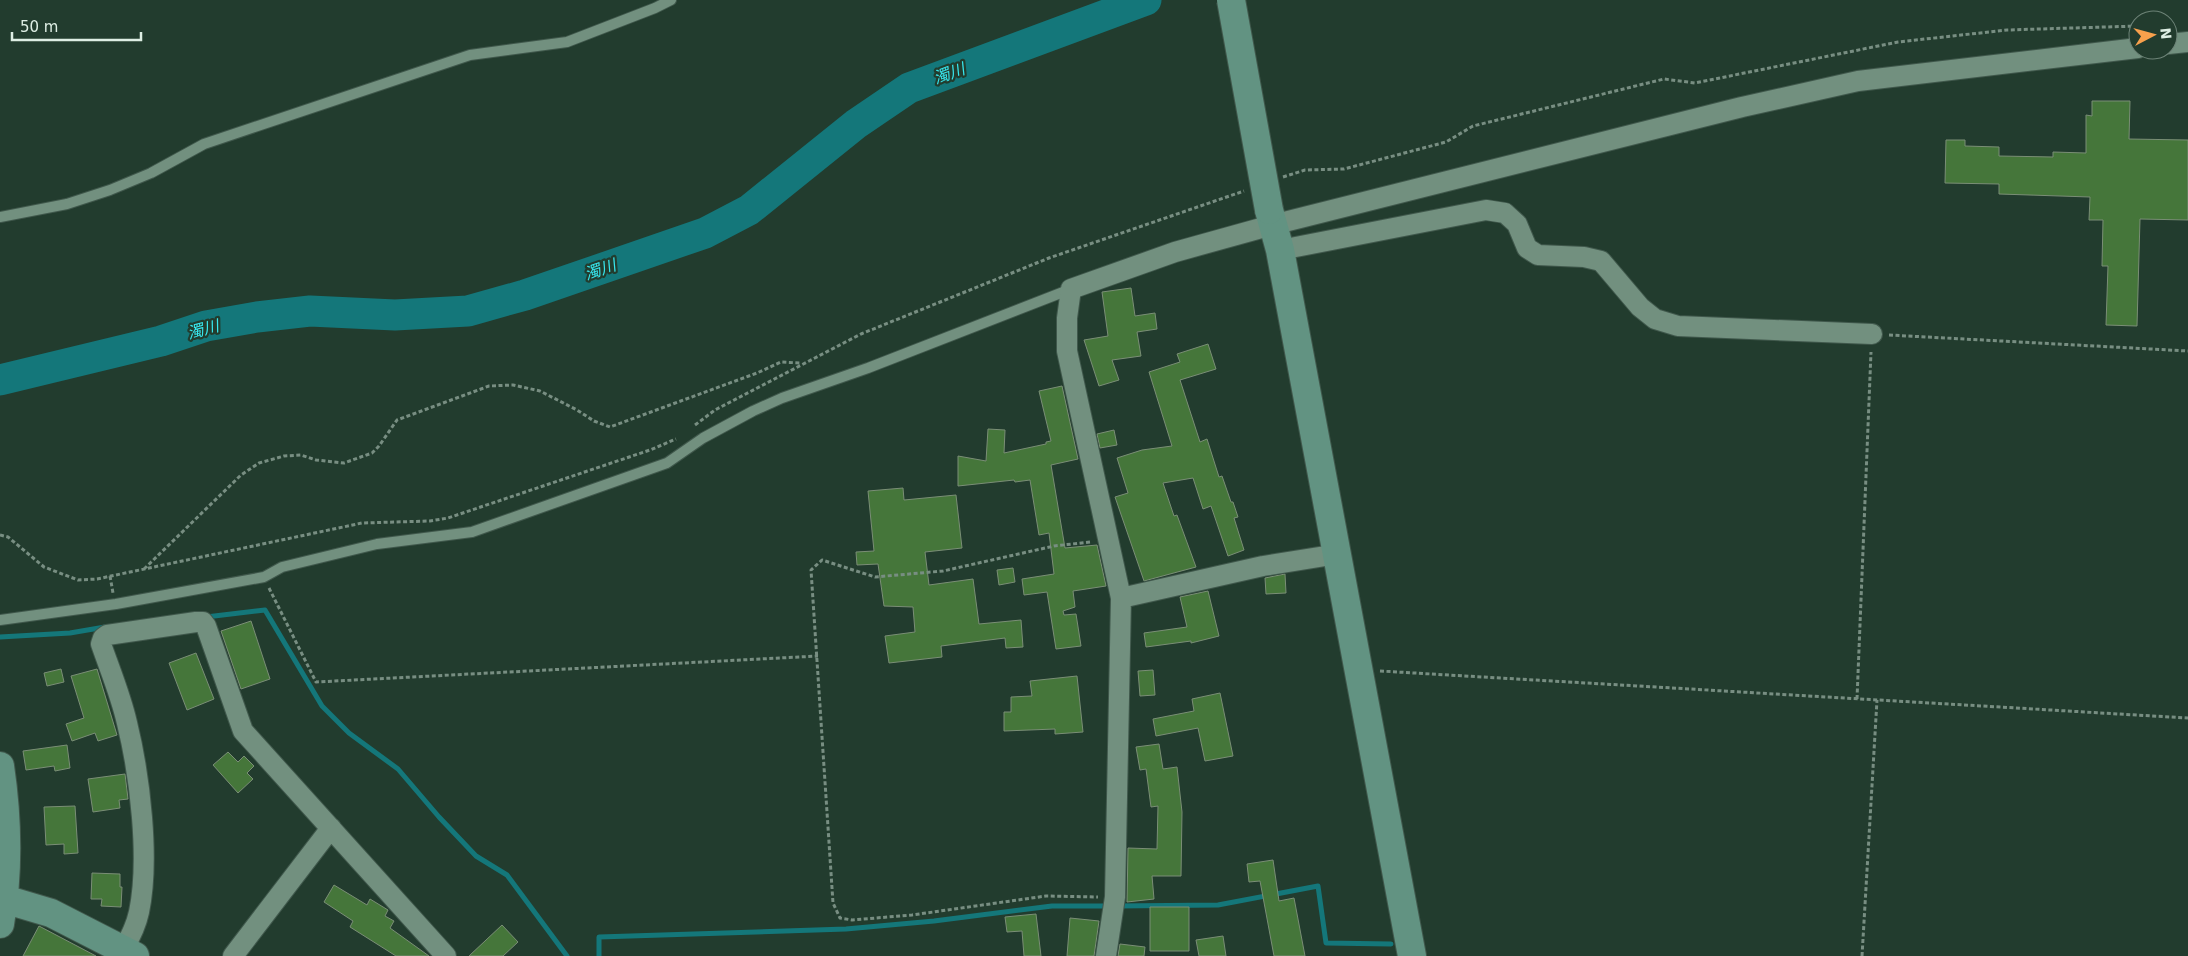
<svg xmlns="http://www.w3.org/2000/svg" width="2188" height="956" viewBox="0 0 2188 956" font-family="'DejaVu Sans','Noto Sans JP',sans-serif">
	<style>
		.lines { fill: none; stroke-linecap: round; stroke-linejoin: round }
		.stream { stroke: #14777a; stroke-width: 5 }
		.river { stroke: #14777a; stroke-width: 31 }
		.building { fill: #45763a; stroke: #7a8e76 }
		.lane-casing { stroke: #40584c; stroke-width: 12 }
		.street-casing { stroke: #40584c; stroke-width: 22 }
		.secondary-casing { stroke: #40584c; stroke-width: 30 }
		.path { stroke: #788e82; stroke-width: 3; stroke-dasharray: 4 2.5; stroke-linecap: butt }
		.lane { stroke: #72907f; stroke-width: 10 }
		.street { stroke: #72907f; stroke-width: 20 }
		.secondary { stroke: #629382; stroke-width: 28 }
		.secondary-bridge-casing { stroke: #40584c; stroke-width: 30; stroke-linecap: butt }
		.secondary-bridge { stroke: #629382; stroke-width: 28 }
		.labels { text-anchor: middle; stroke-width: 4.5; stroke-linejoin: round; paint-order: stroke }
		.water-label { font-size: 16px; font-style: italic; fill: #37e6ed; stroke: #223c2e }
	</style>
	<rect width="100%" height="100%" fill="#223c2e"/>
	<g class="lines">
		<path class="stream" d="M206,617L265,610L322,706L349,733L398,769L439,817L476,856L507,875L567,956
			M0,637L70,633L105,627
			M1117,906L1218,905L1318,886L1326,943L1391,944
			M599,956V937L846,929L934,921L1052,906H1109"/>
		<path class="river" d="M0,380L161,341L206,326L257,317L310,311L395,315L468,311L525,295L705,233L749,210L856,124L909,88L1146,0"/>
	</g>
	<path class="building" d="M2092,101H2130L2129,139L2188,140V220L2140,219L2137,326L2106,325L2108,266H2102L2103,220H2089L2090,197L1999,194V184L1945,183L1946,140H1965V146L1999,147V156L2053,157V152L2086,153V115L2092,116Z
		M1131,288L1135,316L1155,313L1157,329L1137,332L1141,356L1112,360L1119,380L1099,386L1084,340L1108,336L1102,292Z
		M1208,344L1216,369L1180,380L1200,442L1207,439L1219,477L1222,476L1231,502H1233L1238,517L1234,518L1244,550L1228,556L1211,506L1203,509L1193,478L1163,483L1174,516L1177,515L1196,567L1144,581L1115,497L1128,493L1117,458L1142,450L1172,446L1149,372L1180,362L1177,354Z
		M1062,386L1078,459L1051,465L1065,548L1097,545L1106,586L1073,591L1075,607L1063,611L1064,615L1076,614L1081,646L1056,649L1047,592L1024,595L1022,579L1054,574L1049,533L1039,535L1030,480L1015,482L1014,480L958,486V456L986,461L988,429L1005,430L1004,453L1046,444V442L1051,441L1039,391Z
		M1114,430L1117,445L1100,448L1097,434Z
		M903,488L904,500L956,495L962,548L925,552L929,585L973,579L979,624L1021,620L1023,647L1006,648L1005,638L941,646L942,657L889,663L885,636L915,632L913,607L884,606L878,564L857,565L856,552L874,551L868,491Z
		M1013,568L1015,582L999,585L997,570Z
		M1285,574L1286,593L1266,594L1265,578Z
		M1208,591L1219,636L1191,643V641L1146,647L1144,633L1187,627L1180,597Z
		M251,621L270,679L241,689L221,631Z
		M196,653L214,699L187,710L169,663Z
		M61,669L64,682L47,686L44,673Z
		M97,669L117,735L98,741L95,733L72,741L66,724L84,718L71,676Z
		M1153,670L1155,695L1140,696L1138,671Z
		M1077,676L1083,732L1055,734V729L1004,731V712H1011V697L1032,696L1030,681Z
		M1220,693L1233,756L1205,761L1198,728L1156,736L1153,719L1194,711L1192,699Z
		M1159,744L1163,769L1177,767L1182,812L1181,876H1152L1154,899L1127,902L1128,848L1157,849L1158,806L1151,807L1146,769L1140,770L1136,747Z
		M67,745L70,768L55,771L54,766L26,770L23,751Z
		M228,752L238,762L244,756L254,766L247,773L253,779L238,793L213,765Z
		M125,774L128,799L119,800L120,808L93,812L88,779Z
		M75,806L78,853L64,854V844L46,845L44,807Z
		M1273,860L1279,901L1294,898L1305,956H1274L1260,881L1249,882L1247,864Z
		M92,873L120,874V887H122L121,907L101,906L102,899H91Z
		M334,885L367,905L370,899L388,910L385,916L394,921L390,928L429,956H396L350,927L353,921L324,902Z
		M1150,907H1189V951H1150Z
		M1036,914L1041,956H1024L1022,931L1007,932L1005,917Z
		M1070,918L1099,921L1094,956H1067Z
		M502,925L518,942L503,956H469Z
		M39,926L96,956H23Z
		M1223,936L1226,956H1199L1196,940Z
		M1120,944L1145,947L1144,956H1118Z"/>
	<g class="lines">
		<defs>
			<path id="lane" d="M0,217L67,204L110,190L151,173L204,144L470,55L567,42L655,8L671,0
				M0,620L116,604L264,577L282,567L377,544L472,532L667,463L703,438L753,411L782,398L868,368L1071,289"/>
			<path id="street" d="M2168,44L2188,42
				M1280,250L1486,210L1505,213L1517,224L1527,248L1538,255L1584,257L1601,261L1640,307L1655,319L1678,326L1872,334
				M1121,598L1263,566L1338,554
				M123,950C130,938 136,926 139,912C150,859 140,776 127,723C121,696 110,670 101,644L103,638L107,635L196,622H203L206,626L243,731L446,956
				M233,956L331,828
				M1106,956L1115,897L1121,598L1067,351V318L1071,289L1175,252L1272,225L1742,107L1858,81L2138,48"/>
			<path id="secondary" d="M1269,210L1280,250L1412,956
				M0,766C8,820 9,871 0,924
				M4,899L51,913L135,956"/>
		</defs>
		<use href="#lane" class="lane-casing"/>
		<use href="#street" class="street-casing"/>
		<use href="#secondary" class="secondary-casing"/>
		<path class="path" d="M1283,177L1305,170L1344,169L1446,142L1473,126L1664,79L1695,83L1898,42L2007,30L2138,26
			M1889,335L2188,351
			M695,425L715,410L861,334L1049,258L1244,191
			M0,535L8,537L44,567L78,580L97,579L362,523L430,521L448,518L650,450L676,439
			M1090,542L1054,546L943,571L875,577L822,560L811,570L833,903L840,918L852,920L912,915L1046,896L1098,897
			M144,569L241,475L259,463L284,456L301,455L316,460L344,463L372,453L379,446L397,420L489,386L513,385L540,391L577,410L594,421L610,427L757,373L781,362L800,363
			M110,576L113,593
			M269,588L316,682L818,656
			M1380,671L2188,718
			M1857,699L1871,352
			M1862,956L1877,700"/>
		<use href="#lane" class="lane"/>
		<use href="#street" class="street"/>
		<use href="#secondary" class="secondary"/>
		<defs>
			<path id="secondary-bridge" d="M1231,0L1269,210"/>
		</defs>
		<use href="#secondary-bridge" class="secondary-bridge-casing"/>
		<use href="#secondary-bridge" class="secondary-bridge"/>
	</g>
	<g class="labels">
		<g class="water-label">
			<text transform="translate(949 73) rotate(-20)" y="6">濁川</text>
			<text transform="translate(600 269) rotate(-19)" y="6">濁川</text>
			<text transform="translate(203 329) rotate(-15)" y="6">濁川</text>
		</g>
	</g>
	<g transform="translate(2153 35) rotate(84)"><circle r="24" fill="#223c2e" stroke="#6d8377"/>
	<path d="M0-4L9 19L0 12L-9 19Z" fill="#f8a04c"/>
	<text y="-8" font-size="14" font-weight="bold" text-anchor="middle" fill="#deeee4">N</text>
	</g>
	<path d="M12 32v8h129v-8" fill="none" stroke="#deeee4" stroke-width="2.5"/>
	<text x="20" y="32" font-size="15" fill="#deeee4" stroke="#223c2e" stroke-width="4" paint-order="stroke">50 m</text>
</svg>
